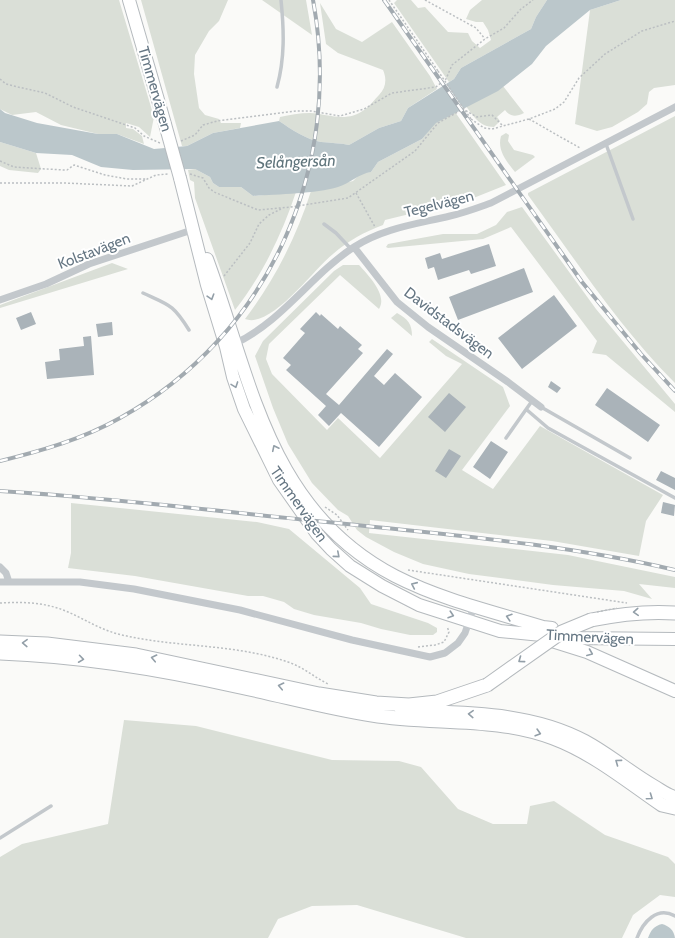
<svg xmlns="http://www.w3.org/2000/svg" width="675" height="938" viewBox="0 0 675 938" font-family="Cabin,sans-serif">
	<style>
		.green { fill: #dadfd7 }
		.water { fill: #bbc7cb }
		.pier { fill: #fafaf8 }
		.building { fill: #aab3b9 }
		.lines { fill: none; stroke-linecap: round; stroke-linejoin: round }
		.primary-casing { stroke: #b5babe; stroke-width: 14 }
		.highway-casing { stroke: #b4b9bd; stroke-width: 15 }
		.path { stroke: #bbbfc2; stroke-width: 1.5; stroke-dasharray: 2 2; stroke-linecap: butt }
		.lane { stroke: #c3c8cc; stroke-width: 3.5 }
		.street { stroke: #c3c8cc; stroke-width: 7 }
		.primary { stroke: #fff; stroke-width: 12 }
		.highway { stroke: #fff; stroke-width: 13 }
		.rail-casing { stroke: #a2aab0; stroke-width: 4 }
		.rail { stroke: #fff; stroke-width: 2.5; stroke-dasharray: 8; stroke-linecap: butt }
		.primary-bridge-casing { stroke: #b5babe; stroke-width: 14; stroke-linecap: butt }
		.highway-bridge-casing { stroke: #b4b9bd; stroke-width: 15; stroke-linecap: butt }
		.path-bridge { stroke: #bbbfc2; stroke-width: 1.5; stroke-dasharray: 2 2; stroke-linecap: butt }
		.primary-bridge { stroke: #fff; stroke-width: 12 }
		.highway-bridge { stroke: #fff; stroke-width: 13 }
		.oneway { stroke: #939fa8 }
		.labels { text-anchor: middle; stroke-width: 4; stroke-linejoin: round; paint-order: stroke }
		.street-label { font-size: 15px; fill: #657683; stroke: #fff }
		.water-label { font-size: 16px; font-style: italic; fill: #60757c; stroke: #fff }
	</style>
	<rect width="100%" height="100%" fill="#fafaf8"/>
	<path class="green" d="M0,0H119L154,117L150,137L139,127L126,123V128L133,129L142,136L144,144L117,134H98L61,125L36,112L12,115L0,109Z
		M141,0H228L219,21L209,31L195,55L194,74L199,108L205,115L219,119L221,123H241L240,128L213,133L187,146H182Z
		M262,0H306L312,35Z
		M397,0H411L418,8L425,7L448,32L468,33L472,41L480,48L491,40L488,30L483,22H476L466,19L470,10L482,0H547L536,17L531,29L461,68L454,79L449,82L394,3Z
		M621,0H675V85L654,88L649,92L647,104L638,112L612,127L597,131L575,124L590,10Z
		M320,3L336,29L362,42L392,22L430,76L437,89L408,108L401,121L379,128L349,145C340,143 331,143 321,142C307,140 291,129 279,121L280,117C290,115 299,113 310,113C328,114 347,123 364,110C369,107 374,100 379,95C386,88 387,79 383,70L338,53L326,44Z
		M503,86L524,113C516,117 510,117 505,110L497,117L500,121L494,127C480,127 473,116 466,106Z
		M455,112L506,185L471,199L385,220L383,225C364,232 348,241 333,254C313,270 271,329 245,319C274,281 297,236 311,191L353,181L361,173L371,172L378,162L422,139L435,123Z
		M675,116V383C618,326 575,259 528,195V193Z
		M506,133L509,135L508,141L514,150L533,155L535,157L515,172C506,161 497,150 501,136Z
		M0,142L36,153L41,169L38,173L9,170L0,166Z
		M195,169L210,177L213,183L219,187H241L253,196L296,192C282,234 262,276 235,310L195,198L194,182L190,180L188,170Z
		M522,207L596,309L675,404V412L606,355L592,353L597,341L511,227L483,239L388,248L386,247L388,244L443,234H477L496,225L507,212Z
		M112,263L128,269L0,308V305Z
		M343,265H359C368,275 388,295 379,309L340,275L269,344L266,359L272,374L327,430L338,418L380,458L462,364L446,356L429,342L432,339L503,387L510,406L462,470L493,489L540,426L663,495L646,521L639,556L552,541L370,520L369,533L568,555L675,577V588L639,584L652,599L624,591L553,585L469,574L423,564L394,552L366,537L357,530L348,516L338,510L312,483L288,444L273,408L255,356L263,341L334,271Z
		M397,313C408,319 412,324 412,336L391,318Z
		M71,503L257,522L289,529L360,588L371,604L428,623L437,628V632L433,635H410L381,629L361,623L314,615L294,609L284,602L263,596H248L135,576L68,568L71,553Z
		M124,720L196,726L332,760L399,761L421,767L458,809L493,824H527L530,806L554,801L605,835L668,857L675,864V897L660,895L633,915L622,938H466L357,905L312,906L278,919L268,938H0V857L22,844L108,824Z"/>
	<path class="water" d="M547,0H621L590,10L546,46L532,64L498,91L436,123L422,139L378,162L371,172C358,174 351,183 338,187C315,194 278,194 253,196L241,187H219L213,183L210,177L195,169L133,170L101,167L72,155L36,153L0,142V109L5,113L37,123L98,134H117L154,149L187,146L213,133L279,121C291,129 307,140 321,142C331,143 340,143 349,145L379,128L401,121L408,108L454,79L461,68L531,29L536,17Z
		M662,924C669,926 674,930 675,938H648C651,930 654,926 662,924Z"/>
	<path class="pier" d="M446,84L463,108L460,110L443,86Z"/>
	<path class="building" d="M489,244L496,266L471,274L469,270L438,280L434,267L428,269L425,258L440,253L442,259Z
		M524,268L533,292L458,320L449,297Z
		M554,295L577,326L522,369L498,338Z
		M31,312L36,324L21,330L16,318Z
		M316,312L320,316L321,314L338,329L340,326L362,345L358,349L363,353L326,394L339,405L387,349L393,354L374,376L384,385L395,373L422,397L379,447L341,413L329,426L318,415L326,406L286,370L291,365L283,358L305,333L300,329Z
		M112,322L113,335L98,337L96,324Z
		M91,336L94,375L47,379L45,362L60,360L59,349L84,346L83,337Z
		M551,381L561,388L557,393L548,387Z
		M607,388L660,425L648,442L595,405Z
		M449,393L466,407L445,432L428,417Z
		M491,441L508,452L490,479L473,467Z
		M449,449L461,456L446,478L435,471Z
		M661,471L675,478V490L656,480Z
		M663,502L675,505L674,516L661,513Z"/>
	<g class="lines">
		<defs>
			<path id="primary" d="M129,0L165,124
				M180,178L207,285L226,347L233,377L244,409L279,480L317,534L331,549L350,566L382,586L419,605L500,631L572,638L675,639
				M207,259C252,381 268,510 395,576C442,600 494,612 543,627L552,628
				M552,641L587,652L675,691
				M401,710C463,713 529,711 585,741C609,754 630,772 654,786C661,790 667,795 675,797"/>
			<path id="highway" d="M591,620C620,614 646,611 675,613
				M0,642L47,644L136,655L319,694L376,703L409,705L437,702L487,685
				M0,653C81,656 161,669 240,687C284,696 327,708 372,715C432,725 495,716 553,738C593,753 627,781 662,805L675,808"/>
		</defs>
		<use href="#primary" class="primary-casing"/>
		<use href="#highway" class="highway-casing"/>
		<path class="path" d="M389,0L438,71
			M425,0L476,28L485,39
			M0,79L6,84L18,87L45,93L73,107L135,128L144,136L160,143
			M471,119L484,128L492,129L529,119L555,109L564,102L579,78L605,54L642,31L675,21
			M529,119L580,148
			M181,141L195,135L203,125L217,121L296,111H311L340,116L364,109L392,93L436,87L446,79L452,65L485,39L504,28L521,9L533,0
			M0,161L14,167L63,170H67L74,165L105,175L127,179H147
			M190,174L203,178L209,188L214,192L258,210L291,207L348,198L415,151L438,123L463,109L477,117L492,115L503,126
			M0,183H64L132,186L156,175L168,174
			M356,193L375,227
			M224,276L250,243L259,224L269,215L281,209
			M325,507L337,515L348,530
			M408,570L627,603
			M0,603C18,602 37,602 54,607C76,613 95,628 118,634C174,648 233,643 288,662C303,667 314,677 328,684
			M418,647L435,645L444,642L449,632L447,626"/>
		<path class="lane" d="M277,87C285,58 284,30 281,0
			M606,144L633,219
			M324,224L336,233L351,249
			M143,293C169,305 173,304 189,330
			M541,407L630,458
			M527,410L548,428L675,498
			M506,438L532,401
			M0,838L51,806
			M637,938C643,922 657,906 675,916"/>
		<path class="street" d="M354,247L397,302L428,327L508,382L541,407
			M0,300L46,284L89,264L195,229
			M234,344C282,322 311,275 354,247C383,228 417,224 450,216C464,213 477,208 491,203L675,107
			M0,567L6,573L9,582
			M0,582H80L134,589L240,610L352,640L430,657L445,653L458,643L465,633L474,606"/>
		<use href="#primary" class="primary"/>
		<use href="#highway" class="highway"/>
		<defs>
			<path id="rail" d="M384,0L582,282L641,354L675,391
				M0,461C41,451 83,439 120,418C269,336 344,166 313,0
				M0,491C113,498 225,512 337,523C450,535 564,544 675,570"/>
		</defs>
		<use href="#rail" class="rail-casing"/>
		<use href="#rail" class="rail"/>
		<defs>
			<path id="primary-bridge" d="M165,124L180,178"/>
			<path id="highway-bridge" d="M487,685L562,632L591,620"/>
		</defs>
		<use href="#primary-bridge" class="primary-bridge-casing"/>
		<use href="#highway-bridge" class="highway-bridge-casing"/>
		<path class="path-bridge" d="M438,71L471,119
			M597,612L617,608"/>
		<use href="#primary-bridge" class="primary-bridge"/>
		<use href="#highway-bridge" class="highway-bridge"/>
	</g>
	<defs><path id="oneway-chevron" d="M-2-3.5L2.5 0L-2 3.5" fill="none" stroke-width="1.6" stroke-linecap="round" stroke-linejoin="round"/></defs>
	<g class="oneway">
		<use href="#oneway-chevron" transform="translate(211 297) rotate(73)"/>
		<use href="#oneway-chevron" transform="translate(235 385) rotate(70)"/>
		<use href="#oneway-chevron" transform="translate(275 448) rotate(-116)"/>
		<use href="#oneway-chevron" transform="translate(337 555) rotate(41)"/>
		<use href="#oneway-chevron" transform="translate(414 585) rotate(-156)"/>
		<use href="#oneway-chevron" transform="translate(636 612) rotate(176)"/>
		<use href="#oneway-chevron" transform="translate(451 615) rotate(18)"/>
		<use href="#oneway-chevron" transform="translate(509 617) rotate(-163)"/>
		<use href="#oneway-chevron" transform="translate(25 643) rotate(-178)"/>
		<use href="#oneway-chevron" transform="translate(590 653) rotate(22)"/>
		<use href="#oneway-chevron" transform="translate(154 658) rotate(-168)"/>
		<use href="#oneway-chevron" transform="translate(81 659) rotate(8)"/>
		<use href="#oneway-chevron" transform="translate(521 660) rotate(144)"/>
		<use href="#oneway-chevron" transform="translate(281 686) rotate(-168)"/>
		<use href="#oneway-chevron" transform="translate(471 714) rotate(-177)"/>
		<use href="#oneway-chevron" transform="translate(538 733) rotate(16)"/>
		<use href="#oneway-chevron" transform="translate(618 762) rotate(-144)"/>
		<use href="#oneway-chevron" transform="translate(650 797) rotate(35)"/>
	</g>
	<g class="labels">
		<g class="street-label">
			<text transform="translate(155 89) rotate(74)" y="5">Timmervägen</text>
			<text transform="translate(439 204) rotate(-14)" y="5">Tegelvägen</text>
			<text transform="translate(94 251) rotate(-21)" y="5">Kolstavägen</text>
			<text transform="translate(449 323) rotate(37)" y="5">Davidstadsvägen</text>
			<text transform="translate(299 504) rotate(55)" y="5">Timmervägen</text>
			<text transform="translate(590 637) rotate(3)" y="5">Timmervägen</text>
		</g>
		<g class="water-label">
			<text transform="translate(296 161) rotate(-2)" y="6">Selångersån</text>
		</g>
	</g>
</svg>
